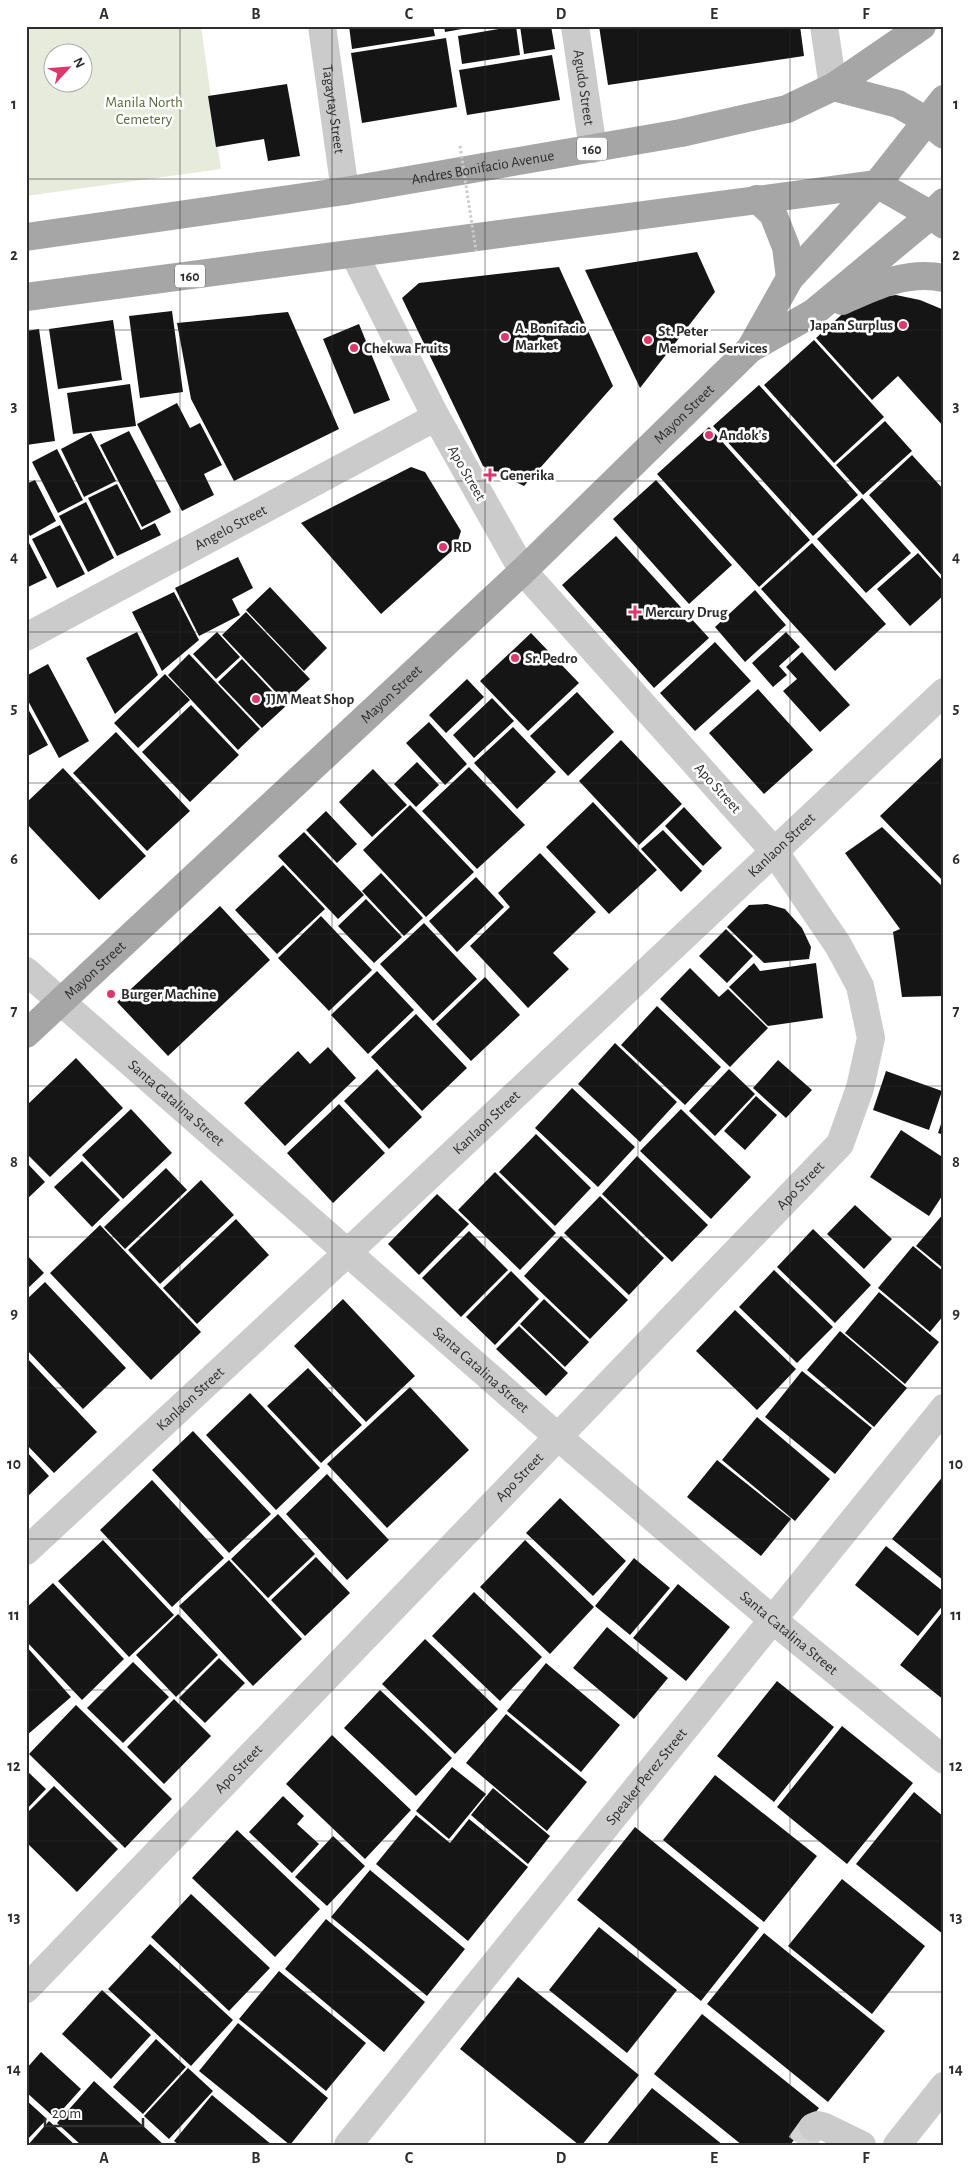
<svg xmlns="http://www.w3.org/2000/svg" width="970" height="2171" viewBox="0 0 970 2171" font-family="'Alegreya Sans',sans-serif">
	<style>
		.green { fill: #e7ebdc; fill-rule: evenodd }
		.building { fill: #151515 }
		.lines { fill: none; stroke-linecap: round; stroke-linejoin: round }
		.minor-tunnel { stroke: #d5d5d5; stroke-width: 28; stroke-dasharray: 28 14; stroke-linecap: butt }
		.minor { stroke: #cbcbcb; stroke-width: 28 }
		.major { stroke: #a6a6a6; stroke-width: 28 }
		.path-bridge { stroke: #cbcbcb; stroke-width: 3; stroke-dasharray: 2.5 2.5; stroke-linecap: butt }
		.grid { fill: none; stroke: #2e2e2e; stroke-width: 1; stroke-opacity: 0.55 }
		.poi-dot { fill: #dd376c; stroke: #fff; stroke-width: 2 }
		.labels { text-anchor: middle; stroke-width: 5; stroke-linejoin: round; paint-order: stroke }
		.shield { fill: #fff; stroke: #6d6d6d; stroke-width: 1 }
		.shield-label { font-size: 14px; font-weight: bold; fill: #2e2e2e }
		.street-label { font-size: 15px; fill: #2e2e2e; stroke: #fff }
		.park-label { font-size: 15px; fill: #5b673d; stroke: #fff }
		.poi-label { font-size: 15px; font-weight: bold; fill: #2e2e2e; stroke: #fff; text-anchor: start }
		.neatline { fill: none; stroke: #2e2e2e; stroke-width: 2 }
		.grid-label { font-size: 16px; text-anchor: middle; font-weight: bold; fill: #2e2e2e }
	</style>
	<rect width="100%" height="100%" fill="#fff"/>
	<path class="green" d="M26,26H201L221,169L26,196ZM52,52H82V82H52Z"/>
	<path class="building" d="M349,26H433L435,36L352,49Z
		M444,26H473V27L445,32Z
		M516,26L520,55L462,64L458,36Z
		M520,26H551L555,49L524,54Z
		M599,26H800L804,56L608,85Z
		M446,38L457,107L362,123L351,53Z
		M552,55L560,100L467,115L459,70Z
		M287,84L300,156L268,161L264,139L216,147L208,96Z
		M697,252L715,292L640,388L585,270Z
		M559,267L613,386L524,486L483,466L402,298L419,283Z
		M896,295L920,300L944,310V427L898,376L872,400L816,338L850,307L873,298Z
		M172,311L183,392L140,398L129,316Z
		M288,312L339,429L234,481L191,399L177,323Z
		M113,320L122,380L58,389L49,329Z
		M359,324L390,400L354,414L323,339Z
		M39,329L55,441L26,445V331Z
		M814,340L884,417L834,463L764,385Z
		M130,384L136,426L73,434L67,393Z
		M759,385L858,495L813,536L713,426Z
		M177,403L190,428L200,423L222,465L204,474L214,495L182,511L137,424Z
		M885,421L912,451L863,495L836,465Z
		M709,427L810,540L759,587L657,474Z
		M129,431L171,512L142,527L100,445Z
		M91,433L116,481L84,497L61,449Z
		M57,449L83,500L58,513L32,462Z
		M912,455L944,490V578L869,495Z
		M411,467L425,472L461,531L456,547L381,614L301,523Z
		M35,480L56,521L30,536L26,528V484Z
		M656,480L732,565L689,604L613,519Z
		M117,484L141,530L155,523L161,535L117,556L88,498Z
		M862,498L911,553L866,593L817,539Z
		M86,502L114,558L88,572L59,516Z
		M60,525L85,574L57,588L32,539Z
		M616,536L709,638L654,688L562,585Z
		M26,537L47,578L26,588Z
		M812,543L886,624L835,671L761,589Z
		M918,553L944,582V595L910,626L877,589Z
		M238,557L253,588L232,599L240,615L199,636L175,588Z
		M270,587L327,648L304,671L246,610Z
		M755,590L786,625L745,662L715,627Z
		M174,592L199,640L162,671L132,612Z
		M246,612L310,679L285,702L222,635Z
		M137,632L158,675L115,714L86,658Z
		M217,632L240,657L216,679L193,654Z
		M786,632L800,647L779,666L787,675L773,687L752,663Z
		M531,633L579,683L528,731L480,681Z
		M715,642L751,681L695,731L660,693Z
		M802,652L850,705L820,732L783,691L797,679L786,667Z
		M189,654L260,729L238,750L168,675Z
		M242,659L286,706L262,728L218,682Z
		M48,664L89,741L59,758L26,697V676Z
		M165,674L190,700L138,748L114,723Z
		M467,679L484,697L446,733L429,715Z
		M758,689L813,750L764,794L709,733Z
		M577,692L614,732L568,776L530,736Z
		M492,698L514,721L474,758L453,735Z
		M26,705L48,745L26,757Z
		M191,705L239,755L190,802L142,752Z
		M429,722L467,764L445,785L406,743Z
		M513,727L556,772L517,809L474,763Z
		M116,732L190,811L147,851L73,773Z
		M621,740L682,804L639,845L579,781Z
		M944,755V882L880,816Z
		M417,762L439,785L416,807L394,784Z
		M469,767L525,825L477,869L422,811Z
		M63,768L146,856L99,900L26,823V803Z
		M373,769L407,805L372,837L339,802Z
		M593,802L657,870L609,914L546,847Z
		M410,805L474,872L426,917L363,850Z
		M684,807L722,848L703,866L665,826Z
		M326,811L357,844L337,863L306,830Z
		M882,827L944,888V996L902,997L893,932L900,929L845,853Z
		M663,830L702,871L681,892L641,849Z
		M304,832L364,895L338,919L278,856Z
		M540,853L596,912L553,953L569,969L528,1008L470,946L510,907L498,893Z
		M283,865L325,909L277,954L235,910Z
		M381,873L423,918L404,936L362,891Z
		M476,877L504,907L457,952L429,921Z
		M366,899L402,937L374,963L338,926Z
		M767,904L785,909L802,928L811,947L809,959L764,963L727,927L749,905Z
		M220,906L270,960L168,1056L117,1002Z
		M321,916L372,970L329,1011L278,958Z
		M424,923L477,979L433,1021L380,964Z
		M726,929L753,956L727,983L699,956Z
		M754,963L760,971L816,963L823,1018L768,1026L729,987Z
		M690,968L719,997L728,989L768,1028L730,1067L660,999Z
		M377,971L414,1010L368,1054L331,1015Z
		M485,977L520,1015L471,1061L436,1024Z
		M657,1006L721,1067L685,1105L621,1045Z
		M416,1014L467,1068L422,1111L371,1057Z
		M615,1043L677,1102L640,1142L578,1084Z
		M328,1047L356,1078L285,1146L244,1103L298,1051L310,1064Z
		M76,1058L123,1108L50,1177L26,1153V1106Z
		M778,1060L812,1090L786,1118L753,1088Z
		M377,1069L422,1117L389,1149L344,1101Z
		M729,1069L755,1094L715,1136L689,1111Z
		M886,1071L942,1091L929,1130L873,1110Z
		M572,1088L635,1147L598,1187L535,1128Z
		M756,1096L777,1115L745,1150L724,1131Z
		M339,1104L385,1153L333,1203L287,1153Z
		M131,1109L172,1153L123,1199L82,1155Z
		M681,1109L751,1177L711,1219L640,1151Z
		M943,1118H944V1135L938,1133Z
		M901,1130L944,1158V1193L929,1216L870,1177Z
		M536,1134L591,1188L555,1226L499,1172Z
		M637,1156L708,1225L672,1262L602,1194Z
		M82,1161L120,1200L92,1227L54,1187Z
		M26,1162L45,1182L26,1200Z
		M166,1168L187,1190L125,1249L104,1227Z
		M495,1172L556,1233L520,1270L458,1210Z
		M201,1180L234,1215L160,1284L128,1250Z
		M437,1194L469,1224L419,1275L388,1244Z
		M600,1196L664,1258L629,1295L564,1233Z
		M855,1205L892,1239L864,1269L827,1234Z
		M944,1213V1269L916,1246Z
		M236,1219L269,1255L197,1324L163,1288Z
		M100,1225L201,1332L151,1380L50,1273Z
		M813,1229L871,1285L835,1323L777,1267Z
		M469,1231L508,1270L461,1317L422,1278Z
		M561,1236L628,1300L590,1339L524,1276Z
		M913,1246L944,1272V1315L930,1332L878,1288Z
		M26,1254L44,1273L26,1290Z
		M774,1270L833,1327L797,1363L739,1307Z
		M511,1271L539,1299L495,1345L466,1317Z
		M45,1282L126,1368L83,1409L26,1349V1300Z
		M879,1292L939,1342L905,1384L845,1333Z
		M343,1299L415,1376L366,1422L294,1346Z
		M544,1299L589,1342L565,1367L520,1324Z
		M735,1310L796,1369L757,1410L696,1351Z
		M519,1326L568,1373L546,1396L496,1349Z
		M840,1331L907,1388L874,1427L807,1370Z
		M26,1357L97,1432L54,1473L26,1444Z
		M308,1368L362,1425L321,1463L267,1406Z
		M802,1371L872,1428L835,1474L765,1417Z
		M410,1387L469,1450L387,1528L327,1464Z
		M250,1393L320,1468L276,1510L206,1435Z
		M757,1417L830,1479L795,1521L722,1460Z
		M193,1431L271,1514L229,1553L152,1470Z
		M26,1451L49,1476L26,1498Z
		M717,1460L791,1519L761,1556L687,1497Z
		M327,1474L389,1540L347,1580L286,1514Z
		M944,1475V1581L892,1539Z
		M152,1480L224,1558L172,1607L100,1530Z
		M560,1498L626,1561L593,1596L526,1533Z
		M278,1514L315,1554L268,1598L231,1559Z
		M103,1540L174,1615L129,1657L58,1581Z
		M525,1540L594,1607L550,1654L480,1587Z
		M886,1546L944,1592V1604L918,1636L855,1585Z
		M316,1557L350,1593L305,1636L271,1600Z
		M634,1558L670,1588L630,1635L595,1606Z
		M229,1560L302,1639L253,1686L179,1606Z
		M53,1583L124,1659L82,1700L26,1641V1608Z
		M678,1584L730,1627L686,1681L633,1638Z
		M474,1592L542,1657L500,1701L432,1636Z
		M944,1610V1700L900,1665Z
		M178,1614L218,1655L176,1697L136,1655Z
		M607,1627L668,1678L634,1719L573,1668Z
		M425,1639L498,1709L455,1754L382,1684Z
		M26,1646L71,1697L26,1736Z
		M219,1658L245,1683L205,1723L179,1698Z
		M133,1662L169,1697L123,1743L87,1708Z
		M546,1663L620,1725L581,1772L507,1711Z
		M777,1681L834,1727L774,1802L717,1756Z
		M380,1690L452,1758L416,1796L344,1728Z
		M174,1699L211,1736L164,1784L127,1747Z
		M76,1705L172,1799L125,1848L29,1754Z
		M506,1714L587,1782L547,1831L466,1763Z
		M842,1726L913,1783L847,1864L777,1807Z
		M332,1735L411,1810L365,1859L286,1784Z
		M452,1767L486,1794L449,1839L416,1811Z
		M26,1770L46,1789L26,1810Z
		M715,1775L817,1856L764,1922L663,1840Z
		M54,1786L118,1849L77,1892L26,1842V1814Z
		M493,1788L550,1836L528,1864L471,1815Z
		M914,1792L944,1817V1935L856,1864Z
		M283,1796L304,1816L297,1824L319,1844L292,1873L249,1832Z
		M416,1815L450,1843L469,1819L528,1867L468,1941L376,1864Z
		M635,1827L759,1928L701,2001L577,1900Z
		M237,1830L320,1909L275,1957L192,1878Z
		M333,1836L365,1866L327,1906L295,1877Z
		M370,1870L465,1949L427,1996L331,1917Z
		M842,1879L925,1946L872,2014L788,1946Z
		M191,1894L270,1968L229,2011L151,1937Z
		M326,1919L425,2002L384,2052L285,1969Z
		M599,1927L677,1990L627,2053L549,1990Z
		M764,1933L885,2031L828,2102L707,2004Z
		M150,1944L233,2020L191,2066L108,1989Z
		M279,1971L366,2043L326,2091L239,2019Z
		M518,1977L639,2075L582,2145H579L460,2049Z
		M102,1990L151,2035L111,2079L62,2034Z
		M702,2014L819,2108L790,2145H742L654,2074Z
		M238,2023L328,2098L290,2145L199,2071Z
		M156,2039L186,2067L143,2114L113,2087Z
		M41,2052L81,2089L55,2118L26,2092V2069Z
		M188,2068L213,2091L169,2139L144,2116Z
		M94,2081L164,2145H81L57,2123Z
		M652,2088L723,2145H606Z
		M212,2095L272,2145H179L174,2141Z
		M26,2100L47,2119L26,2141Z
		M49,2121L75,2145H28Z"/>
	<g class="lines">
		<path class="minor-tunnel" d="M800,2145L813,2127"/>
		<g class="minor">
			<path id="s1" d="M322,26L345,191"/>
			<path id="s2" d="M575,26L593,149"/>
			<path d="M824,26L833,87"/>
			<path id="s3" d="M26,637L436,417"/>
			<path id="s4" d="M26,971L557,1436L773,1620L944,1760"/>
			<path id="s5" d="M26,1551L347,1253L944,692"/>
			<path id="s6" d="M26,1989L840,1144L860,1088L871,1038L860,986L838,945L774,851L523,571L436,417L354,254"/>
			<path d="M813,2127L818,2125L825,2127L862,2145"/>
			<path id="s7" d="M348,2145L944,1408"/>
			<path d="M897,2145L944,2086"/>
		</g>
		<g class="major">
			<path d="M833,87L898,104L927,121L944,135"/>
			<path d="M757,199L773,214L786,247L790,278"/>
			<path id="s8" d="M26,237L345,191L681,133L787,109L833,87L922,26"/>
			<path d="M26,297L877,184L931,215L944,225"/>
			<path d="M842,301C875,286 907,270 944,278"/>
			<path d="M750,349L790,278L877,184L944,99"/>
			<path id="s9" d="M26,1034L523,571L750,349L813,313L931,215L944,202"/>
		</g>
		<path class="path-bridge" d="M460,146L476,251"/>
	</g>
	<path class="grid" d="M180,26V2145M332,26V2145M485,26V2145M638,26V2145M790,26V2145M26,179H944M26,330H944M26,481H944M26,632H944M26,783H944M26,934H944M26,1086H944M26,1237H944M26,1388H944M26,1539H944M26,1690H944M26,1841H944M26,1992H944"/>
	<g class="poi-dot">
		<circle cx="903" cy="325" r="5"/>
		<circle cx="505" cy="337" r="5"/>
		<circle cx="648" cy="340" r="5"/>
		<circle cx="354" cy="348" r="5"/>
		<circle cx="709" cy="435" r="5"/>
		<path d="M487.5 467.5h5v5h5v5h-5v5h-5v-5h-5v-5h5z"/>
		<circle cx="443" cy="547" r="5"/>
		<path d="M632.5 604.5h5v5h5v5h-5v5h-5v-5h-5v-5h5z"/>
		<circle cx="515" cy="658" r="5"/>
		<circle cx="256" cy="699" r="5"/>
		<circle cx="111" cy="994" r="5"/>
	</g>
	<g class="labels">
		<g class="shield">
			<rect x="577" y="137.5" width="30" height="23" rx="4"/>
			<rect x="175" y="264.5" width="30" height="23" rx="4"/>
		</g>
		<g class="shield-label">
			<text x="592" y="154">160</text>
			<text x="190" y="281">160</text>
		</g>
		<g class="street-label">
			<text dy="5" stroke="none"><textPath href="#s2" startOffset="62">Agudo Street</textPath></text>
			<text dy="5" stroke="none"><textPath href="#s1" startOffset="84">Tagaytay Street</textPath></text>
			<text dy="5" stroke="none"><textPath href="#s8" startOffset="462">Andres Bonifacio Avenue</textPath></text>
			<text dy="5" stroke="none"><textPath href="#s9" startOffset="904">Mayon Street</textPath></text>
			<text transform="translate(467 473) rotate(60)" y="5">Apo Street</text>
			<text dy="5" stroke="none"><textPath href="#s3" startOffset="232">Angelo Street</textPath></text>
			<text dy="5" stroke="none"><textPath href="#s9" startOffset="499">Mayon Street</textPath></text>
			<text transform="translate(718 788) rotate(48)" y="5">Apo Street</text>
			<text dy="5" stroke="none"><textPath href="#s5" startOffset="1034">Kanlaon Street</textPath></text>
			<text dy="5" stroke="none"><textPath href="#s9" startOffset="94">Mayon Street</textPath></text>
			<text dy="5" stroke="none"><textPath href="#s4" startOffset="200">Santa Catalina Street</textPath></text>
			<text dy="5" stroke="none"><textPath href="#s5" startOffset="629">Kanlaon Street</textPath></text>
			<text dy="5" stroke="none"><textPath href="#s6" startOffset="1116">Apo Street</textPath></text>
			<text dy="5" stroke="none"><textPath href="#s4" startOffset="605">Santa Catalina Street</textPath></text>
			<text dy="5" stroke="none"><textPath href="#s5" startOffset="224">Kanlaon Street</textPath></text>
			<text dy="5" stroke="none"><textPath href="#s6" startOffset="711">Apo Street</textPath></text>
			<text dy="5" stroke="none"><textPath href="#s4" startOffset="1010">Santa Catalina Street</textPath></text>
			<text dy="5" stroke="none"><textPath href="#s6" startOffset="306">Apo Street</textPath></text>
			<text dy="5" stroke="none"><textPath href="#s7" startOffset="474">Speaker Perez Street</textPath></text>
		</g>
		<g class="park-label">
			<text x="144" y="107">Manila North<tspan x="144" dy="17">Cemetery</tspan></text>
		</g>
		<g class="poi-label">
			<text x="893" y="330" text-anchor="end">Japan Surplus</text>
			<text x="515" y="333">A. Bonifacio<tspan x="515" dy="17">Market</tspan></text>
			<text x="658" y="336">St. Peter<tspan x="658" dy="17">Memorial Services</tspan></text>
			<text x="364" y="353">Chekwa Fruits</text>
			<text x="719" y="440">Andok's</text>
			<text x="500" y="480">Generika</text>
			<text x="453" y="552">RD</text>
			<text x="645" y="617">Mercury Drug</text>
			<text x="525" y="663">Sr. Pedro</text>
			<text x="266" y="704">JJM Meat Shop</text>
			<text x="121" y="999">Burger Machine</text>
		</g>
	</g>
	<rect width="970" height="2171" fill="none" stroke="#ffffff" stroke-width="55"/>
	<g transform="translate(68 68) rotate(64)"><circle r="24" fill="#ffffff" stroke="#ababab"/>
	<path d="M0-4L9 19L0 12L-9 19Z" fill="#dd376c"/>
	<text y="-8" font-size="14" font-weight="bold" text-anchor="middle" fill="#2e2e2e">N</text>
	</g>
	<path d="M45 2118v8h98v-8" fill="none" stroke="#2e2e2e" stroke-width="2.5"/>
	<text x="52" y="2118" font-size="15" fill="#2e2e2e" stroke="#ffffff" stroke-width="4" paint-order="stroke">20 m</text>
	<rect x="28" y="28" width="914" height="2116" class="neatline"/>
	<g class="grid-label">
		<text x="104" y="19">A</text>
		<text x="256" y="19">B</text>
		<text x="409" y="19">C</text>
		<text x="561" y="19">D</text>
		<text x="714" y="19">E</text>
		<text x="866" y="19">F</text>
		<text x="14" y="109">1</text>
		<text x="956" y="109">1</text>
		<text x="14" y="260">2</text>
		<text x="956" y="260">2</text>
		<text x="14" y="411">3</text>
		<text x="956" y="411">3</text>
		<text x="14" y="562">4</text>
		<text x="956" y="562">4</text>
		<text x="14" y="713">5</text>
		<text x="956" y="713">5</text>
		<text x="14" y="864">6</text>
		<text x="956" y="864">6</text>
		<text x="14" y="1016">7</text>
		<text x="956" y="1016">7</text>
		<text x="14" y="1167">8</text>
		<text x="956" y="1167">8</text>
		<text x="14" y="1318">9</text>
		<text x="956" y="1318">9</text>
		<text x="14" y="1469">10</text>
		<text x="956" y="1469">10</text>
		<text x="14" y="1620">11</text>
		<text x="956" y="1620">11</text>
		<text x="14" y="1771">12</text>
		<text x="956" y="1771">12</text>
		<text x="14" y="1922">13</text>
		<text x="956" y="1922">13</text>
		<text x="14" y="2074">14</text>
		<text x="956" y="2074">14</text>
		<text x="104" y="2163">A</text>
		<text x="256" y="2163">B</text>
		<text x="409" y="2163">C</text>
		<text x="561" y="2163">D</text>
		<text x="714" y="2163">E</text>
		<text x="866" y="2163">F</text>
	</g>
</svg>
